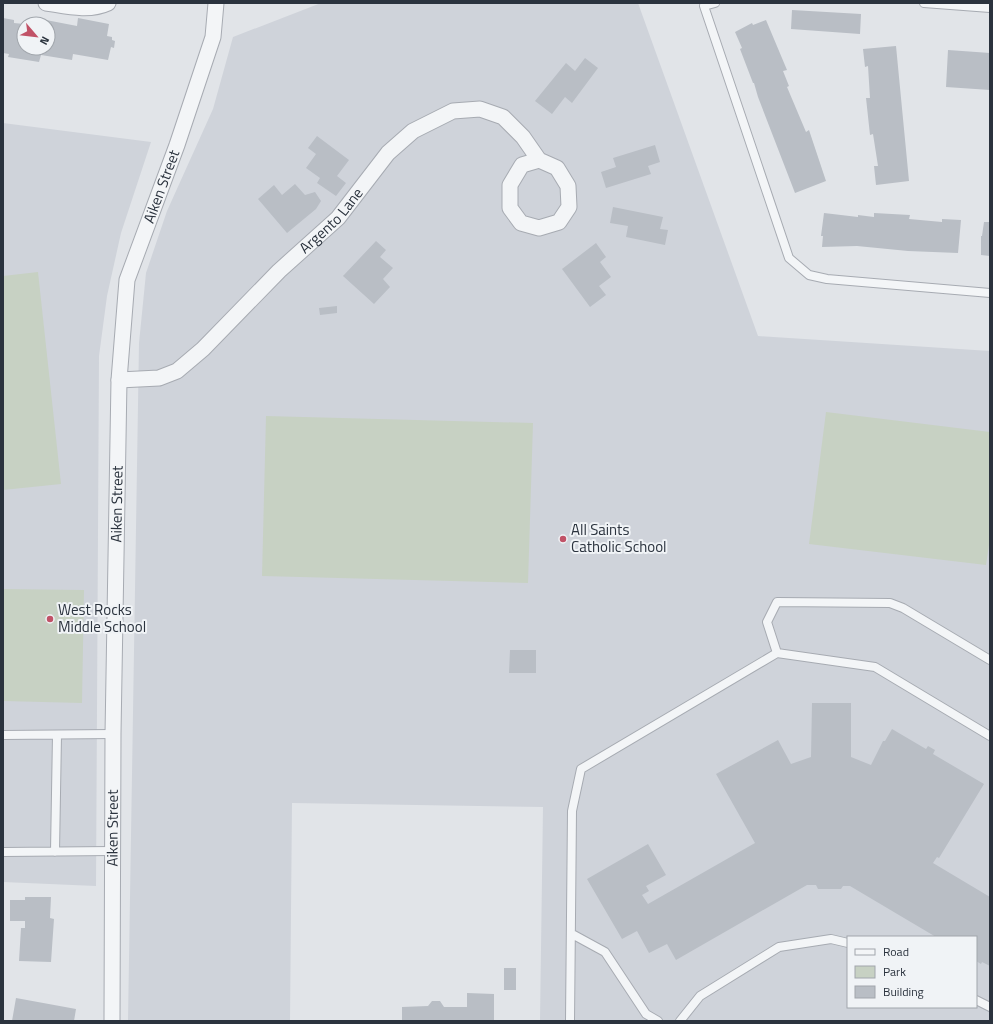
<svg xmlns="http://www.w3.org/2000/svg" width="993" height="1024" viewBox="0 0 993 1024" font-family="'Titillium Web',sans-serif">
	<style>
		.built { fill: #cfd3da; fill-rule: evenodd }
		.green { fill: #c7d1c3 }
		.building { fill: #b9bec5 }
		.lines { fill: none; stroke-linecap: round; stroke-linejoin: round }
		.lane-casing { stroke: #a7abb2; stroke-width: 10 }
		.street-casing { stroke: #a7abb2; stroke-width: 17 }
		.lane { stroke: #f3f5f7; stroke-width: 8 }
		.street { stroke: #f3f5f7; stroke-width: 15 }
		.poi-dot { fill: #c15267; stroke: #f0f3f6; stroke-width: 1.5 }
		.labels { text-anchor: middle; stroke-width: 4; stroke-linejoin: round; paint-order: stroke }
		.street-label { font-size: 15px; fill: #2b333e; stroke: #f0f3f6 }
		.poi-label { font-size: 15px; fill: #2b333e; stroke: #f0f3f6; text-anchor: start }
	</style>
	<rect width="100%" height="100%" fill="#e1e4e8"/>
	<path class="built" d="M321,3H638L758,336L990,351V1021H540L543,807L292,803L290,1021H128L139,343L146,273L167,211L213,109L233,37ZM848,937H976V1007H848Z
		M3,123L151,142L121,233L107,296L99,356L96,886L3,882Z"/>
	<path class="green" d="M38,272L61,484L3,490V276Z
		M826,412L990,432V538L986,565L809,544Z
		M266,416L533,423L528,583L262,576Z
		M3,589L84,590L82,703L3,701Z"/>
	<path class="building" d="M792,10L861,14L860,34L791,29Z
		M3,18L14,20V23L24,24V48H48V24H45L46,20L77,26L78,18L109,24L107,36L112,37V40L115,41L114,48L111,47L108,60L73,54L72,60L41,55L39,62L8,57L9,54L3,53Z
		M766,20L787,70L783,71L789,86L787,87L806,132L809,130L826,181L795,193L758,97L754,83H753L740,49L742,48L735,32L752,23L753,25Z
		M896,46L909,181L876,185L874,166H878L873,134L870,135L866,98H870L868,66L865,67L863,49Z
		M948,50L990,53V90L946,87Z
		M585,58L598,68L572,103L565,97L552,114L535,101L566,63L575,71Z
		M317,136L349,160L337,176L346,183L336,196L317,183L320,178L306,168L316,154L308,148Z
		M655,145L660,162L648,166L651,174L606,188L601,172L616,167L613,158Z
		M295,184L305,195L315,192L321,201L316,209L287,233L258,199L274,185L282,195Z
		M613,207L663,217L660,229L668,230L665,245L626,237L628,226L610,223Z
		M824,213L858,217V215L874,217V213L910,215L909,219L942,222V219L961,220L958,253L908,251L857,246L822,247L823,236H821Z
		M984,222H990V256L981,255V236H982Z
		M376,241L386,250L380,257L393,268L383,279L390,287L374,304L343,276Z
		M596,243L606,257L600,262L611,277L599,286L606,295L590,307L562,269Z
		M337,306V313L320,315L319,308Z
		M510,650H536V673H509Z
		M812,703H851V757L871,765L883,741H885L892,729L926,749L928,746L935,750L933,754L984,784L939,858L937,857L933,863L990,897V966L982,962L981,964L976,961V937H936L850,886H843L841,889H818L816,885H807L676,960L667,944L649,953L637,931L622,939L587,879L648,844L666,875L646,886L649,891L642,895L648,904L755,843L716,774L778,740L791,764L811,757Z
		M25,897H51L50,918L54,919L51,962L19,961L21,928H25V921H10V900H25Z
		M504,968H516V990H504Z
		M467,993L494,994V1021H402V1007L428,1006L432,1001H440L444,1007H467Z
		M16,998L76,1009L74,1021H12Z"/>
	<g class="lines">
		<defs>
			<path id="lane" d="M715,3L704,6L789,258L809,275L827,279L990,293
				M924,3L990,8
				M777,653L767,622L777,602L890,603L903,608L990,660
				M3,735L113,734
				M3,852L112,851
				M55,852L57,735
				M572,934L605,952L646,1014L658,1021
				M976,1000L990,1007
				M570,1021L572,811L581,769L777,653L875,667L990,736
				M680,1021L700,996L779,947L831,939L848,943"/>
			<g id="street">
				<path d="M46,3C66,6 89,12 108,3"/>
				<path id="s1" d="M119,380L159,378L177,371L203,349L279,271L338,218L388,153L413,131L453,111L480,109L503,117L523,137L539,160L557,168L568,186L569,207L559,222L539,228L521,223L510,208V185L522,165L539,160"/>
				<path id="s2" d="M112,1021L113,734L119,380L127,280L177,145L213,37L216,3"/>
			</g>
		</defs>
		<use href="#lane" class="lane-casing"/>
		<use href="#street" class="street-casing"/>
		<use href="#lane" class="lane"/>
		<use href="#street" class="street"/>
	</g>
	<g class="poi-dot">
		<circle cx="563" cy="539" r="4"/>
		<circle cx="50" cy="619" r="4"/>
	</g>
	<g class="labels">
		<g class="street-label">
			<text dy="5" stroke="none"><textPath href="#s2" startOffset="841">Aiken Street</textPath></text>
			<text dy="5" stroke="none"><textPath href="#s1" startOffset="275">Argento Lane</textPath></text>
			<text dy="5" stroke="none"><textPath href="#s2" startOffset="517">Aiken Street</textPath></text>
			<text dy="5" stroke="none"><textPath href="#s2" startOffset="193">Aiken Street</textPath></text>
		</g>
		<g class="poi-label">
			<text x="571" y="535">All Saints<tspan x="571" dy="17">Catholic School</tspan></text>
			<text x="58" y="615">West Rocks<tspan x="58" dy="17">Middle School</tspan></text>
		</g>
	</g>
	<rect width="993" height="1024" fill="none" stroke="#2b333e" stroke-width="8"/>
	<rect x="847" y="936" width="130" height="72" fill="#f0f3f6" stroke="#a1a6ac"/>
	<rect x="855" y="949" width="20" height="6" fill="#f3f5f7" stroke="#a1a6ac"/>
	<text x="883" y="956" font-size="12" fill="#2b333e">Road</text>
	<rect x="855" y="966" width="20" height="12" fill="#c7d1c3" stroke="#a1a6ac"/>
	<text x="883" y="976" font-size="12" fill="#2b333e">Park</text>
	<rect x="855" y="986" width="20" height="12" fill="#b9bec5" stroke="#a1a6ac"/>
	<text x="883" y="996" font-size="12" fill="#2b333e">Building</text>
	<g transform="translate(36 36) rotate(118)"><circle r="19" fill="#f0f3f6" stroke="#a1a6ac"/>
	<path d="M0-3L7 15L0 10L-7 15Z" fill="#c15267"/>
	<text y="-6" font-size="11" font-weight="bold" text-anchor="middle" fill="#2b333e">N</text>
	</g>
</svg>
